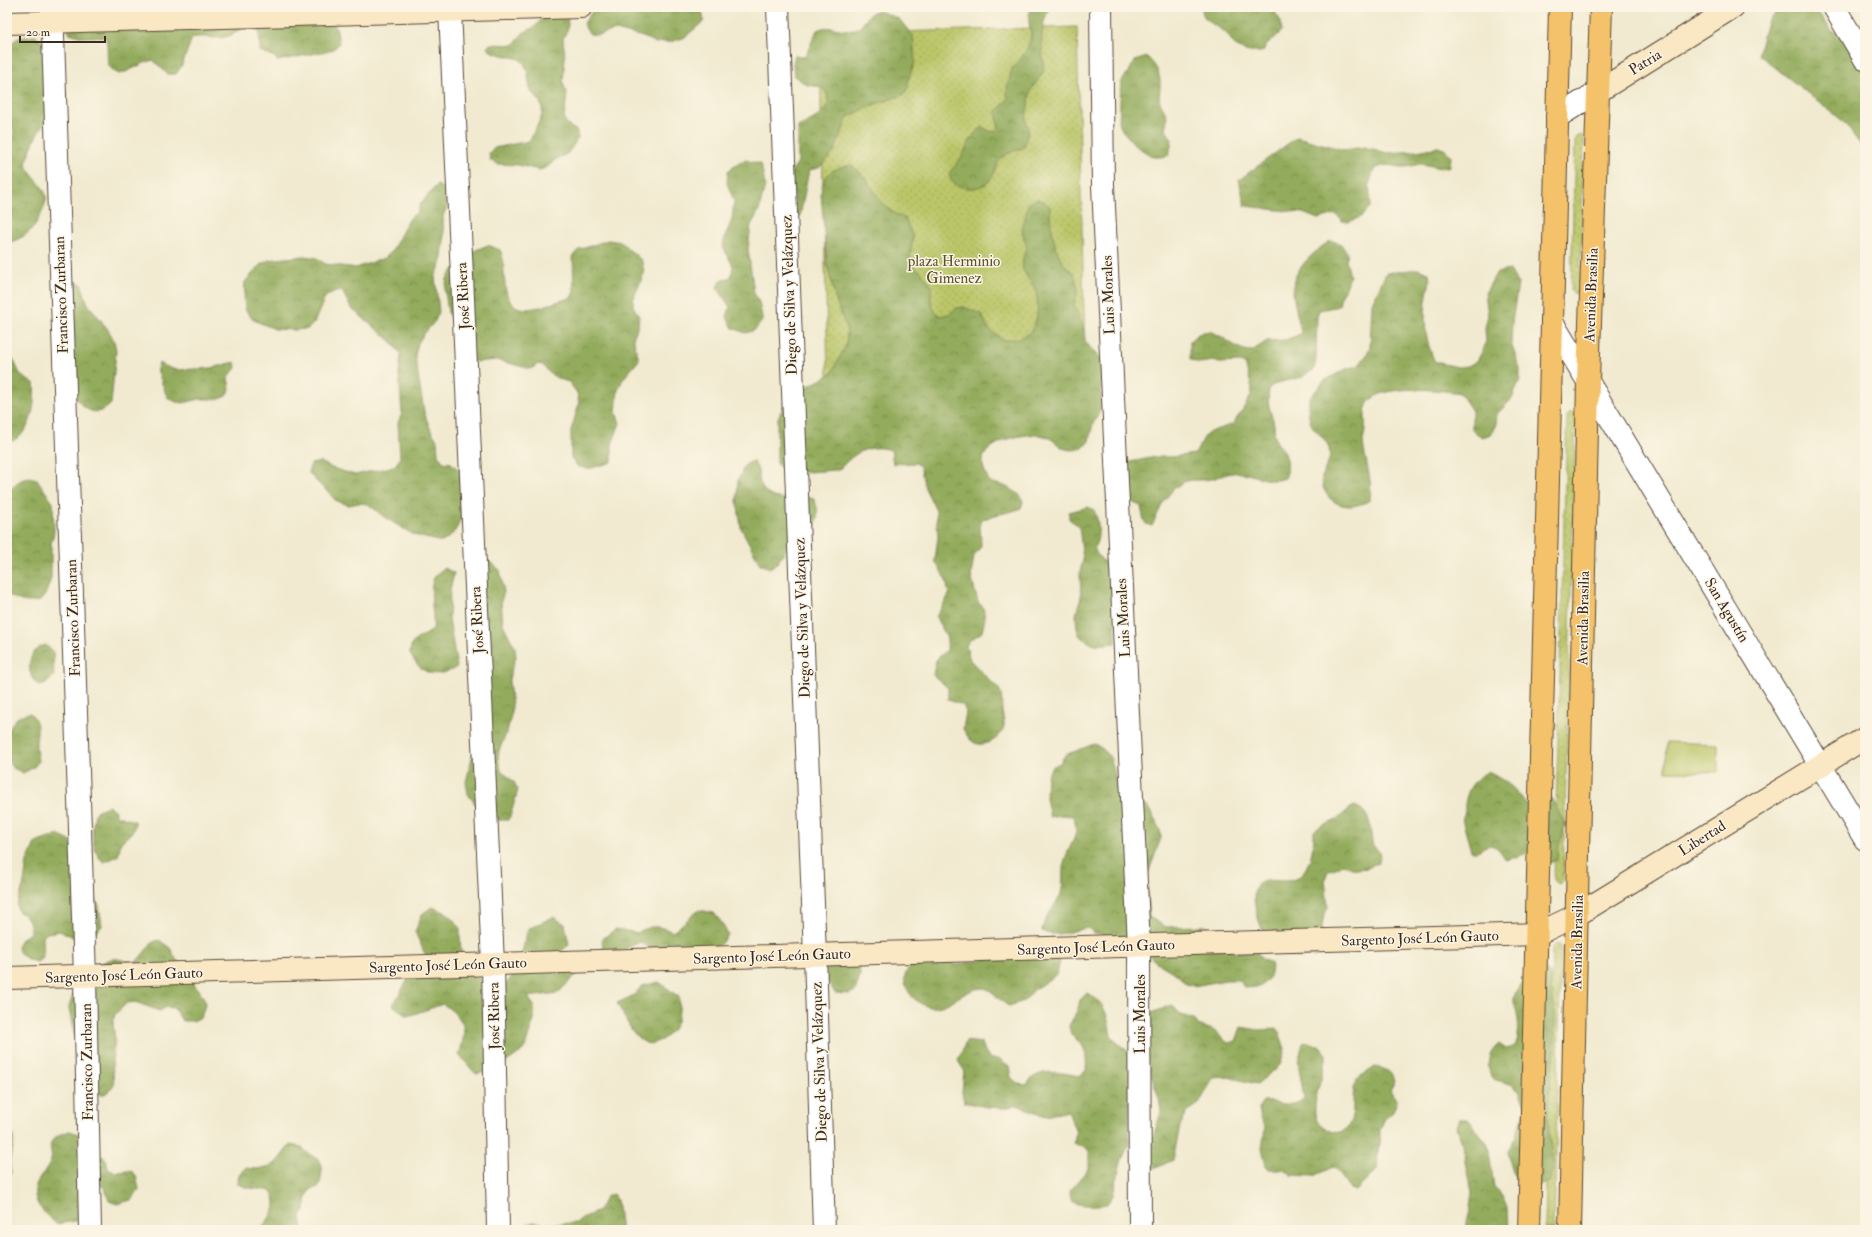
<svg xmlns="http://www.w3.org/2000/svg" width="1872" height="1237" viewBox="0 0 1872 1237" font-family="'IM FELL Double Pica',serif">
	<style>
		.grass { fill: url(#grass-dots); stroke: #7a7843 }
		.forest { fill: url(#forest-crowns); stroke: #676a3d }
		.garden { fill: #bac668; stroke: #7a7843 }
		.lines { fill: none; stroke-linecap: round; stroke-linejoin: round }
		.street-casing { stroke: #564739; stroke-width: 24 }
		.secondary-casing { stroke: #564739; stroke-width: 24 }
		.primary-casing { stroke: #564739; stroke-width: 24 }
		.street { stroke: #fff; stroke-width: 22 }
		.secondary { stroke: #fae7c3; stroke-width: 22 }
		.primary { stroke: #f3c26a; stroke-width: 22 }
		.labels { text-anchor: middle; stroke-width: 3; stroke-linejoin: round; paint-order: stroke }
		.street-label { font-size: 15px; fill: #3b2a1e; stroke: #fcf5e5 }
		.park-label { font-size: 15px; fill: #5b5130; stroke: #fcf5e5 }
	</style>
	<defs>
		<pattern id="grass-dots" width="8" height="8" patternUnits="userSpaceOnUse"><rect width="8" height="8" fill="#bac668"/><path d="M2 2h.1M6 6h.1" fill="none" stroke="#a1aa5a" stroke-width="1.8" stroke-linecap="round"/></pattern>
		<pattern id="forest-crowns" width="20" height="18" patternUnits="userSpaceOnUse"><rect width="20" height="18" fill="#93ab5c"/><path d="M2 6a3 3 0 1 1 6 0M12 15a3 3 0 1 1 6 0" fill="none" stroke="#798b4b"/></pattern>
	</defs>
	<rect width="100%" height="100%" fill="#fcf5e5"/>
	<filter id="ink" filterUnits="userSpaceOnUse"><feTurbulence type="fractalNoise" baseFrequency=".025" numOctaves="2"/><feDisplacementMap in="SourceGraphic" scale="8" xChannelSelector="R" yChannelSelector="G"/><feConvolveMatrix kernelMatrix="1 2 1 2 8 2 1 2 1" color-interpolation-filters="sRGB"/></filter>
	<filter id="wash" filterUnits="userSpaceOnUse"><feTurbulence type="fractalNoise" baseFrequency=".012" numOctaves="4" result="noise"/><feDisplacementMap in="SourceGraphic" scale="16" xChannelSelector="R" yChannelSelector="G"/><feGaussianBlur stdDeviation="0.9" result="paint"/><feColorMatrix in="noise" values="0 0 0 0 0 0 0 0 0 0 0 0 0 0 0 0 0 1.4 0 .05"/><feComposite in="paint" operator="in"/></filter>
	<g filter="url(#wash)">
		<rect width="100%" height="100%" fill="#f1ead0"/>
		<path class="grass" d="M1077,27L1085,353L829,414L819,34Z
			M1581,135L1584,139L1580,290L1574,294L1571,290L1575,138Z
			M1571,412L1576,416L1563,880L1559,884L1554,880L1567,416Z
			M1556,944L1560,945L1561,948L1554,1230H1545L1552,948Z"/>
		<path class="forest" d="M65,7H297L331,19L337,30L339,44L332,50L277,61L275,57L260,51L259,30L262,21L255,17C244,28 232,39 214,38C206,37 200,36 192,38L182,65L176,74H167L153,60C140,63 132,71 119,74C102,66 110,55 106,39L103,37H82L69,33Z
			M567,7L568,28L563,39L565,58L563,83L567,94L564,119L567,125L577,131L578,138L568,153L555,160L546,168L539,170L518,165L497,164L490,160L489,153L494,148L529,141C531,137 541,119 542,115C544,107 538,96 531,92C528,83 529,73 525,65C521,54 496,58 487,48L490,44L514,45L523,33L536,26L550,8Z
			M595,7H701L704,21L685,37L670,42L656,43L643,37L616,30L597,35L590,34L586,29L584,23Z
			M1032,7H1050C1038,30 1042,47 1044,71L1031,90L1027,112L1026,121L1029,129L1024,147C1018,150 1009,152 1004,156C995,162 996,174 989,181C979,192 950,191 949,173C953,168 958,163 961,158C968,146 971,134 983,127C990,131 993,134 999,129L996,112L1008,99L1007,90L1012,68C1020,62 1031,45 1031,35C1030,24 1026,17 1032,7Z
			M1202,7H1226L1230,9L1238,7H1272L1280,20L1282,31L1265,47L1264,51C1255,54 1241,52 1234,44C1231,41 1230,37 1227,34C1218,25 1201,23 1202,7Z
			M1781,7H1814L1832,31L1865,39V151L1843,121L1758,54L1767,22Z
			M876,11H880L899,19L913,36L915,62L908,80V88L903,95L870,106L848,117L834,152L819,168L809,170L800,216L797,219L791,172L798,162V127C815,118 840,109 822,87L807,85L794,76L793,64L795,55L805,57L817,30C830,23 844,34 858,28C865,24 867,13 876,11Z
			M35,36L44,43L67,95C63,108 54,111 46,121C36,133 30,150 26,164C29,175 41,182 45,193C48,199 45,205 42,211C35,229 26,238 7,243V141L13,136L14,131L7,116V46L18,38Z
			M1147,57C1157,66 1161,75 1160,88C1160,91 1159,95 1159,98C1162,112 1171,112 1165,128L1172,140L1169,155L1162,157H1153L1136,146L1122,130L1119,123L1121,83L1135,61Z
			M1297,137L1344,150L1364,147L1387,153L1417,151L1438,147L1446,150L1451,157L1450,166C1438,171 1432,164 1420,164C1415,165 1410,167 1404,167C1390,167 1391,162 1374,169L1369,185L1371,206L1361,217L1348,222L1342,221L1336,214L1318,219L1303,213L1245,206L1239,180Z
			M745,160L761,164L765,185L759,211L751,225L748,249L754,293L759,302L762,317V321L755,330L746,333L733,328L727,317L730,307L717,287L721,281L731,277L733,266L723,247L725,236L732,220L734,201L727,183L728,171L740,162Z
			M851,165C873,179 879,211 905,218L913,237L910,256L913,266L922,273L932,287C930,300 930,306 939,316L949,314L957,308L964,307L981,314L989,329L1003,340C1024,339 1034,336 1037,314C1038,304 1038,296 1034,287C1031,281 1024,275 1023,269C1021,261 1024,255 1027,248L1022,230L1028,204L1036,199L1045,202L1050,207C1050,227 1055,263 1074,273L1078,289L1074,305L1084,329L1085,341L1098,357L1107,363L1100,391L1104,404L1093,424L1089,441L1083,448C1059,455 1061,441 1044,436C1028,431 985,441 983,460C982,468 987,476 990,483C1003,484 1011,488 1021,496L1023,502L1021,508C1006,515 994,512 980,522L981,546L974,556L971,576L978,602L983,607L985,618L982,632L969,641L966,646L970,660L999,689C1003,696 1001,702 1002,710C1002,715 1005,721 1004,726C1003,737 986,748 975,743C970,741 966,734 963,729L966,712L963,705L948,700V688L933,675L936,660L947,650C949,633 941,630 936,617L949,595L946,580L935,561L938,536L936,511L925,488L920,466L916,463L893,464L891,450C869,443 853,453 839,470C824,470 786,477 777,464V427L778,418L788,397L831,374L846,345L847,335L846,326L837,304L827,264L821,194C822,173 833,169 851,165Z
			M437,185L445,189L450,200L443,216L444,241L441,264L435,277L439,312L435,321L423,335L418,343L415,356L424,412L431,431L437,440L438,455L443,462L451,463L464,474C463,499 467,529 442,542L414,535L384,517L368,504L359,503L349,505L336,501C328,490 316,483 308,472L311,464L321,462L332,468L355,475L395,466L400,458L398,423L402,413L399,374L401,354L391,341L351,308L342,291L333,292L325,297L314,323L308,329L294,330L275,329L253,320L246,311L244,301L245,282L261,264L269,260L304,256L317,258L325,264L356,268L385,258L392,251L405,226L411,217L418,212L420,204Z
			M608,240L621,242L642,261L644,273L633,300V306L639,316L638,326L633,338L639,360L623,379L618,390L616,412L620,423L612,444V462L588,469L577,466L571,458V430L579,404L577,393L569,382C558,379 550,376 543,365L538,364L531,369L497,360L474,362L458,335L448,312L445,290L447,279L452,271L469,253L488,245L500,250C505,261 503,271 505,284C509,326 546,303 571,298L574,292L573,256L578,250Z
			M1330,241L1338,242L1348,253L1346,260L1350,276L1346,288L1341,295L1339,306L1319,310L1317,316L1316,358L1314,370L1307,373L1303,377L1277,383L1270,387C1266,399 1269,408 1273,420C1275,426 1274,432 1275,438C1276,443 1282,447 1284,451C1288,459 1289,471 1285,478C1270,484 1258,476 1243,473C1231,471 1223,476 1211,479C1203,481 1194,479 1187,481C1169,486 1159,511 1152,526L1146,524L1143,517L1141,506L1126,500L1124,463L1156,457H1171L1195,454L1205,436L1210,432L1233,424L1245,406L1251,395L1252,388L1245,364L1240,362L1219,363L1214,361L1198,363L1190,359V341C1214,315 1227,351 1252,351L1267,341L1285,340L1301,334C1299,319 1293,303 1293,288C1293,269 1315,251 1330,241Z
			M1418,269L1429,273C1431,283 1429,284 1427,294C1423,317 1425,342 1435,362L1458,367L1468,366L1477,361L1482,352L1486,341L1485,328L1488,315L1485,293L1497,272L1510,270L1518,284L1512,322L1511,343L1520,369V379L1512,399L1497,414L1496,424L1492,434L1482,437L1472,430V411L1460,393C1439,390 1381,383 1368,403C1363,412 1366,420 1365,430C1365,434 1363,438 1363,442C1365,462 1373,479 1370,500C1351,512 1324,506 1322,480C1321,469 1333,463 1329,448C1326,437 1313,432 1310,421C1308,414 1309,406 1309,399L1324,381L1346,369L1358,366L1366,356L1370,347L1372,303L1386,273Z
			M69,279L81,284L88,304L107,328L114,340L116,351L111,404C90,425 78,399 64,383Z
			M7,355L12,357C20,371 17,376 34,383C36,405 32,436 7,443Z
			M235,362L236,368L228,377L230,389L226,396L219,399H199L184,403L176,402L167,397L157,369L159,363L172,369L179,370L212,368Z
			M753,461C761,471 757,478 762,487C772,506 797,495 813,498C820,510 818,518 813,531L794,536L778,562L770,568L760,564L741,528L740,520L737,501L738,480L745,465Z
			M29,477L37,479L53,503L54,532L51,544V579L45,595L40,601C25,603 20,602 7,594V496C11,485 18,481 29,477Z
			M1088,507L1094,510C1097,517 1099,525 1098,533C1098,549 1088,545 1103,561L1115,559L1116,643L1093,645L1079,635L1077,628L1076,615L1081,597L1080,572L1083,560L1079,526L1069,519V512Z
			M484,557L500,570L504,592L501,601L503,624L515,648L516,657L510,674L509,682L512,706L511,715L507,732L499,750L498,760L501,770L514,782L518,790L509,820H498L481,812L468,794L466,782L474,749Z
			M444,568L454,573L450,590L449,620L457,667C437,679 421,675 410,654C410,638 421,638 433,630C435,616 427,588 435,576C437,573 442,570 444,568Z
			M46,645L53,652L54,676L46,684L39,686C24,674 27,649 46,645Z
			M30,713C41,723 36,734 36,746C36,752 38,757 38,762L34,767L23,773C20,771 14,769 12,767C3,756 6,728 16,719C20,715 25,714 30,713Z
			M1094,744C1115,753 1113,769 1117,789L1130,800L1148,807L1160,830L1161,838L1146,879L1149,917L1166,927L1206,926L1214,930L1233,952H1257L1262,959L1271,963L1270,977L1260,987L1244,988L1240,980H1226L1194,986L1186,984L1178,975L1156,962L1131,938L1094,933L1088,928C1072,930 1056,939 1042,931C1044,916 1054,909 1060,896C1064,886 1062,878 1063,869C1064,856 1072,846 1075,834C1077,828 1075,823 1073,816L1060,815L1050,817L1046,798L1047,776L1052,767L1060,763L1065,755Z
			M1488,772C1502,779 1517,788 1525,803L1534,806L1552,799L1563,821L1564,829L1559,845L1557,860L1536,869L1528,853L1506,860C1497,846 1493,840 1478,851H1471L1462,819C1465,813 1465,810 1465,804C1467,789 1475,777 1488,772Z
			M108,806L114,810L117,816L135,821C136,831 128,836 121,842L118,856L104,862C90,853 91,825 96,811Z
			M1354,806C1374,812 1369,832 1373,846C1379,850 1381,854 1379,861L1368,868L1356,869L1343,865L1328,871L1325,879L1328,907C1318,922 1325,942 1315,957L1298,958L1272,951C1265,939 1244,891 1260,883C1268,879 1276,881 1284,881C1309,882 1314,849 1314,831C1321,825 1326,825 1334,821C1342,817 1346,810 1354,806Z
			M58,835L70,841L86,883L99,905L102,926L90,937L77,939L61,931L47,933L42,938L43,957L37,962C28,960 20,956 17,947L20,940L30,933C31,922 29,917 18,911L17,905L24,883L27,862L35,843Z
			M432,907L447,913L460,927C460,943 460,964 473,975C480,981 493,984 502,988C521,970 521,953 528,929L553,917L565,924L569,944L559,954L579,966L578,973L558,993L528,997L534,1006V1020L524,1050L495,1070L476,1074L459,1055C467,1028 467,1021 443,1004L408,1016L393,1005L407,981L430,961L424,952L415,932L422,914Z
			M699,910L714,913L722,923L728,935L717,948L694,952L684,945L670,941L663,947L651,949L640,942L614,954L603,950L602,939L616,929L638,933C650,924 660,926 673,932Z
			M159,940L170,948L177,961L191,969C193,974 193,980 195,985C204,1001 209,996 201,1017L193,1021H182L174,1008L166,1007L160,1011L135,1002L127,1003L115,1014L113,1025L115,1039L112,1061L114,1085L110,1091L102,1095L83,1086L69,1008C71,991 95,961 113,959C123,958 126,964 137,961L153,942Z
			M1057,956L1060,961L1057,974L1035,989L1024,1001L1009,1006C998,1001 993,988 982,988C966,989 953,1004 937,1007C918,1010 895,984 909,968C914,963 922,960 928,957L957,965L992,958Z
			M859,959L860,977L855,991L849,994L835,993L827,980L825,962Z
			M1536,965L1549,973L1555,1013V1042L1547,1116L1553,1164L1550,1181L1531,1188H1523L1513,1172L1507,1152L1516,1136L1526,1108L1519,1091L1511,1084L1492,1079C1486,1065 1487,1054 1499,1044L1506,1049L1514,1047C1520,1039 1519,1023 1517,1013C1516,1009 1513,1002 1514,998C1516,985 1529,976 1536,965Z
			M659,982L679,997C680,1016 678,1030 661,1040C656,1042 651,1045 646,1043C632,1037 624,1015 617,1003L634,995L642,986Z
			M1087,993C1102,1001 1106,1009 1109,1025C1110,1029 1110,1034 1112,1037C1117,1044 1125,1048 1131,1054L1129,1144L1121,1162L1113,1195L1107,1204C1094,1206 1084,1206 1072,1202L1069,1191L1089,1168V1150L1074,1143L1076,1133L1068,1111L1046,1116L1017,1105L1003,1108L987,1107L964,1102L962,1092L964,1070L958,1061L966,1041L982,1043L985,1051L990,1059H1000L1009,1066L1011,1077L1017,1084L1027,1085C1036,1067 1062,1072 1078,1076L1086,1071C1087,1054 1086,1045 1071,1035L1069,1026L1078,1009L1080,1000Z
			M1172,1005L1181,1015L1194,1019L1198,1025L1213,1030L1228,1043L1236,1041L1241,1027L1259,1030L1278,1029L1285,1049L1280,1065L1257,1084L1228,1077L1213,1078L1199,1104L1187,1112L1180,1126L1173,1160L1141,1175L1161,1112L1159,1099L1150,1072L1142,1017Z
			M1307,1042C1334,1048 1326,1059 1321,1079C1318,1089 1310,1115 1319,1123C1324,1128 1334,1134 1340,1132C1360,1125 1349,1094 1356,1081C1359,1076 1370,1071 1375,1067C1385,1068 1392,1072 1395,1081L1390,1090L1397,1101L1393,1112L1384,1120L1380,1130L1377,1170L1356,1191C1348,1189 1347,1187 1344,1180C1342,1175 1337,1171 1333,1167L1313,1176L1291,1175L1284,1169H1269L1266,1166L1262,1149L1265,1128L1260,1118L1259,1108L1263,1102C1278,1100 1291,1111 1304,1098L1298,1062L1303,1043Z
			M1459,1119H1468L1488,1144L1494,1187L1503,1195L1508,1207L1509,1230H1467L1472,1193L1463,1146L1456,1127Z
			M7,1131L13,1135C16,1152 6,1155 11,1173L7,1177Z
			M70,1131L78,1134L97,1159L102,1156L106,1159L108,1169C124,1179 135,1157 139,1190L131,1200L117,1204L109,1201C104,1185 105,1185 89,1185L79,1219L76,1221L56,1224C48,1216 36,1207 35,1195C33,1180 47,1173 51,1160C53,1154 48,1147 52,1141C55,1136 64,1132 70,1131Z
			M290,1145L302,1147C307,1154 311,1155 318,1159C325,1163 321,1179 319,1187L311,1189L307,1196L305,1210L301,1216L303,1230H248L260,1229L265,1225L275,1208L274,1193C263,1186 251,1192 237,1183L240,1173L245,1168L257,1169L271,1166L276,1163Z
			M613,1194L617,1200L621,1230H519L520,1227L533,1222L548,1224L576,1223L582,1218L599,1211L605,1197Z"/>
		<path class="garden" d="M1667,742L1718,744V772L1666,771Z"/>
	</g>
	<g filter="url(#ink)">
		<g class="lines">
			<defs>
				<path id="street" d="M52,7L85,976L90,1230
					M778,7L815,955L824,1230
					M1101,7L1103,186L1139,946L1140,1230
					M1834,7L1865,59
					M450,10L493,964L498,1230
					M1557,117L1599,91
					M1552,322L1865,839"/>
				<path id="secondary" d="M7,23L581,7
					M1599,91L1733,7
					M7,978L1537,934L1577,915L1865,738"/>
				<path id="primary" d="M1529,1230L1560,7
					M1570,1230L1588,381L1601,7"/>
			</defs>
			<use href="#street" class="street-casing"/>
			<use href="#secondary" class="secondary-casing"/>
			<use href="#primary" class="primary-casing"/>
			<use href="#street" class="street"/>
			<use href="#secondary" class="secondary"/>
			<use href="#primary" class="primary"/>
		</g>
	</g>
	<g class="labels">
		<g class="street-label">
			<text transform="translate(1645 62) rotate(-32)" y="5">Patria</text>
			<text transform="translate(61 295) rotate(-92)" y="5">Francisco Zurbaran</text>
			<text transform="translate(789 295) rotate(-92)" y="5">Diego de Silva y Velázquez</text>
			<text transform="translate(1108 295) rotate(-92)" y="5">Luis Morales</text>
			<text transform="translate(1591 295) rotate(-88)" y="5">Avenida Brasilia</text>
			<text transform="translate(463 296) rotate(-93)" y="5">José Ribera</text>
			<text transform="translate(1727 610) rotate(59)" y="5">San Agustín</text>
			<text transform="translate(73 618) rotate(-92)" y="5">Francisco Zurbaran</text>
			<text transform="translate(802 618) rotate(-92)" y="5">Diego de Silva y Velázquez</text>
			<text transform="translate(1123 618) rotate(-93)" y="5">Luis Morales</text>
			<text transform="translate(1583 618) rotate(-89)" y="5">Avenida Brasilia</text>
			<text transform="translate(477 620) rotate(-93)" y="5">José Ribera</text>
			<text transform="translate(1702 838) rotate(-32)" y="5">Libertad</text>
			<text transform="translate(1420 938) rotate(-2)" y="5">Sargento José León Gauto</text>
			<text transform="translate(1577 942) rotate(-89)" y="5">Avenida Brasilia</text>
			<text transform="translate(1096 947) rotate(-2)" y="5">Sargento José León Gauto</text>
			<text transform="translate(772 956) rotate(-2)" y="5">Sargento José León Gauto</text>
			<text transform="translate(448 965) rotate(-2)" y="5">Sargento José León Gauto</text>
			<text transform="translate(124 975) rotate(-2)" y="5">Sargento José León Gauto</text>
			<text transform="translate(1140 1014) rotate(-90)" y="5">Luis Morales</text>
			<text transform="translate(494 1016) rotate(-91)" y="5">José Ribera</text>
			<text transform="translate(87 1062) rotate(-91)" y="5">Francisco Zurbaran</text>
			<text transform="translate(819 1062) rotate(-92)" y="5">Diego de Silva y Velázquez</text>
		</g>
		<g class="park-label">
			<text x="954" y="266">plaza Herminio<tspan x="954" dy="17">Gimenez</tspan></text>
		</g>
	</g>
	<rect width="1872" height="1237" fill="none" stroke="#fcf5e5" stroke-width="24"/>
	<path d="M20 36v6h85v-6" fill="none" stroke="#3b2a1e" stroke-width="2"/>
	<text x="26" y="36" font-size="12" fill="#3b2a1e" stroke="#fcf5e5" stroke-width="3" paint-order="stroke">20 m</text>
</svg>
